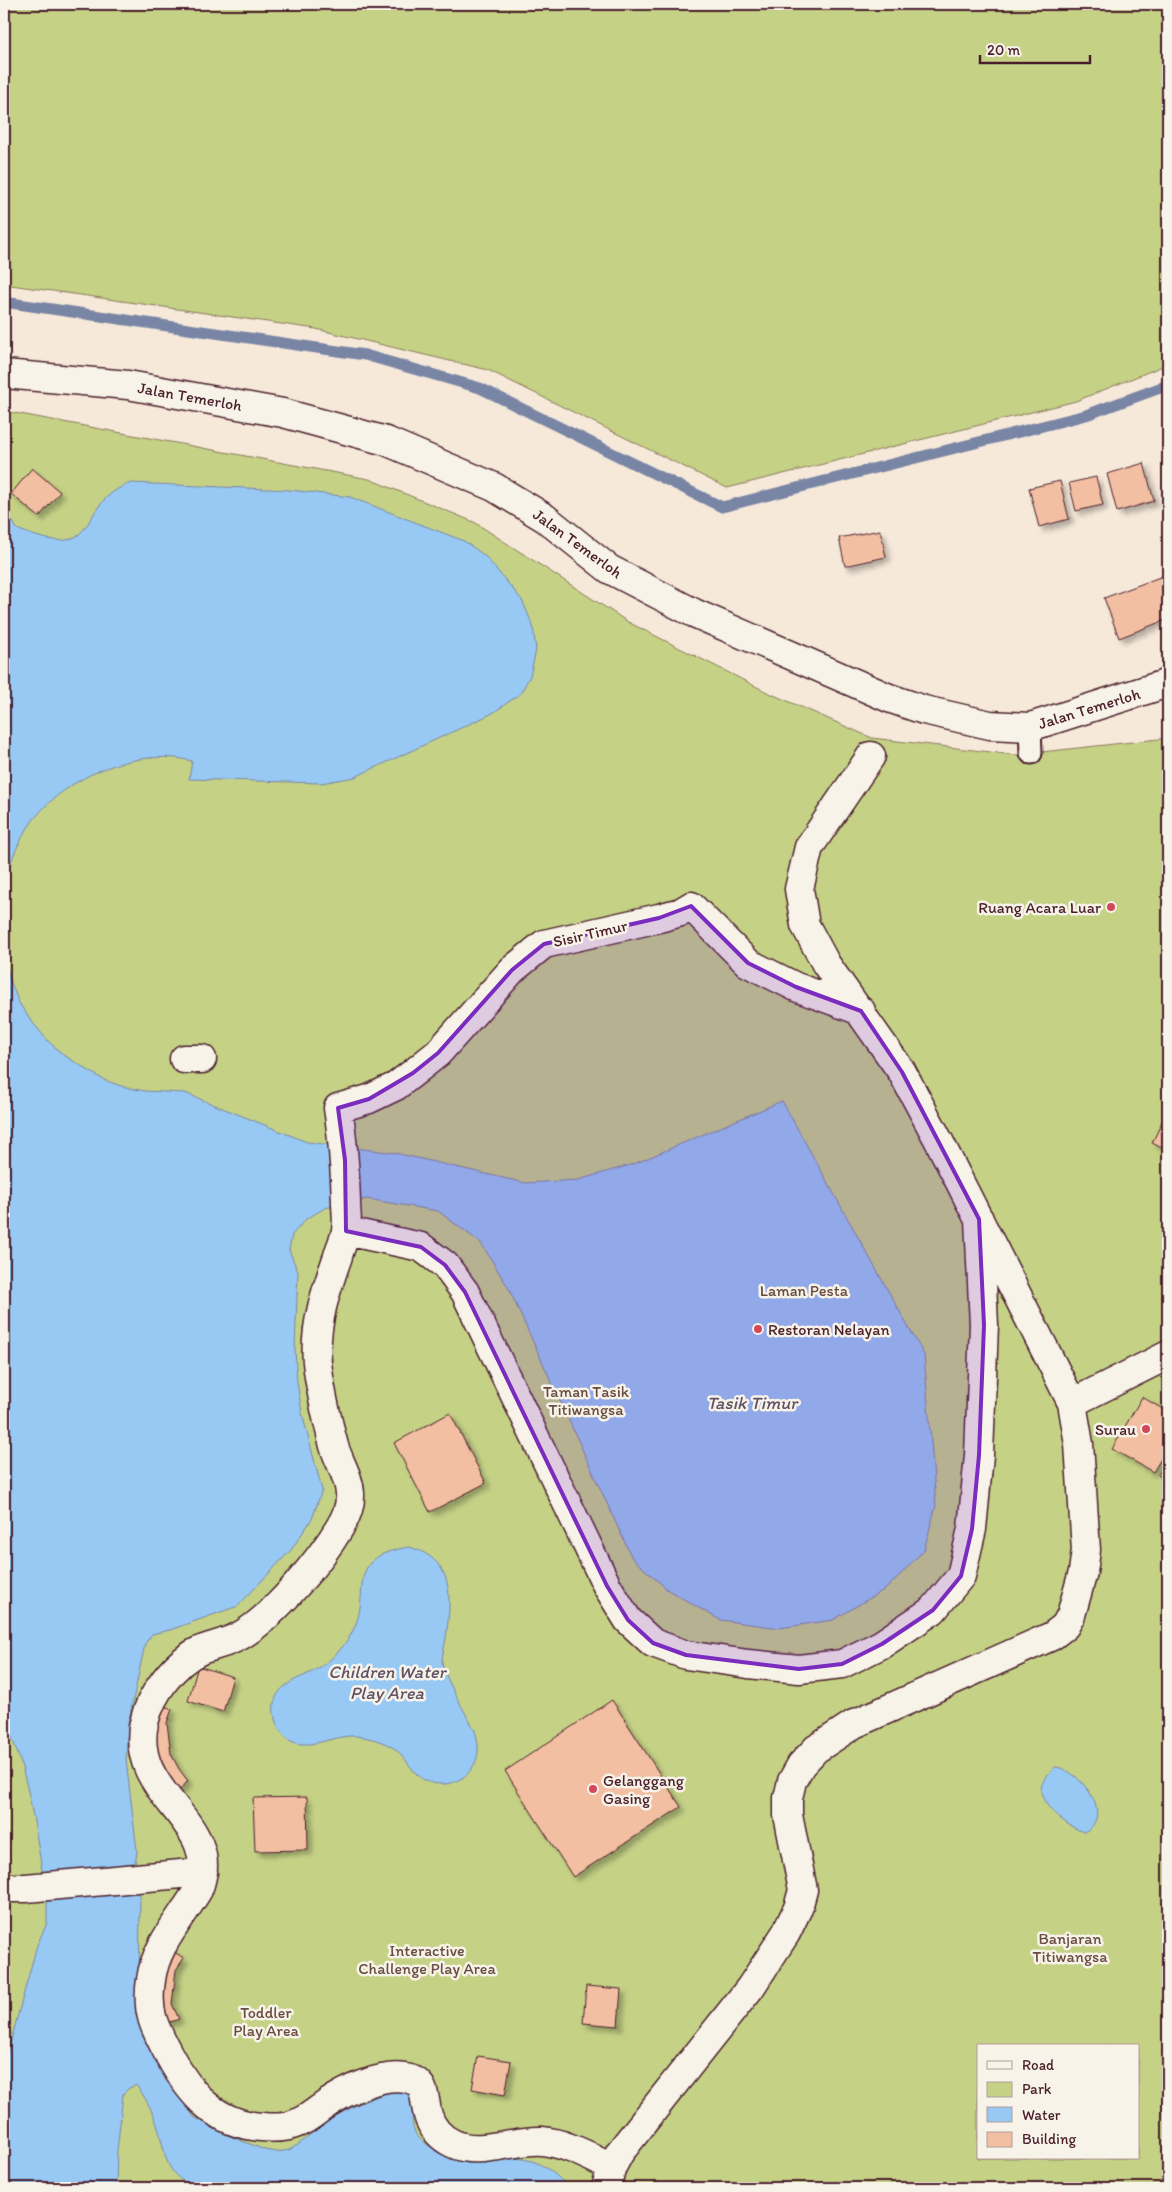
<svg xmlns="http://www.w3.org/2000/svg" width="1172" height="2192" viewBox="0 0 1172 2192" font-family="Itim,sans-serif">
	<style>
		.green { fill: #c5d286; stroke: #887858; fill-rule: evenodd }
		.water { fill: #98c9f4; stroke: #7985a4 }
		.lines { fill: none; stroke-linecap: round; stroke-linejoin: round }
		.stream { stroke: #7985a4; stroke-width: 11 }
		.building { fill: #f2bfa2; stroke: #4a1f2b; filter: url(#shadow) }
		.service-casing { stroke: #4a1f2b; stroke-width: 25 }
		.pedestrian-casing { stroke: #4a1f2b; stroke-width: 31 }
		.tertiary-casing { stroke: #4a1f2b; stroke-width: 31 }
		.service { stroke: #f7f3e8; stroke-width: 21 }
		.pedestrian { stroke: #f7f3e8; stroke-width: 28 }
		.tertiary { stroke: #f7f3e8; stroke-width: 28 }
		.marked { fill: #7b2cbf; fill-opacity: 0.2; stroke: #7b2cbf; stroke-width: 4; stroke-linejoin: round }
		.poi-dot { fill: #d1495b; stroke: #f7f3e8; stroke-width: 2 }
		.labels { text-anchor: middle; stroke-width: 5; stroke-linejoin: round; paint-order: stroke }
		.street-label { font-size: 16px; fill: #4a1f2b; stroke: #f7f3e8 }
		.poi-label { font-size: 16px; fill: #4a1f2b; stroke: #f7f3e8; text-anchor: end }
		.park-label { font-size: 16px; fill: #694c42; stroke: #f7f3e8 }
		.water-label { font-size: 18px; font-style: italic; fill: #615267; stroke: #f7f3e8 }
	</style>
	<defs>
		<filter id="shadow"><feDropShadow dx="4.5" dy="4.5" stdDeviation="2.5" flood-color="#0004"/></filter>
	</defs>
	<rect width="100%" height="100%" fill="#f6e9da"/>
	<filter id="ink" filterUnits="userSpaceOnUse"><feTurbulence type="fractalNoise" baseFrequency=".02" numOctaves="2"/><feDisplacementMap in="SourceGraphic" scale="10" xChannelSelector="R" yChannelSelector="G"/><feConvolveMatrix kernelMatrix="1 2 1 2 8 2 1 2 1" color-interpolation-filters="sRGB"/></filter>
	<g filter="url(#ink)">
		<path class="green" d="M4,4H1168V364L1076,401L727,488L488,370L316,329L4,284Z
			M4,411L369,479L474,522L628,622L767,692L872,738L1015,755L1168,738V2188H4ZM978,2046H1138V2158H978Z"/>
		<path class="water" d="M131,483L290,490L350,497L464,541L485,556L522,600L533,626L536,650L530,676L520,694L493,713L355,777L321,783L189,779L192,761C137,747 69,775 34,819C19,839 10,861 4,885V506L17,529C106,566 72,503 131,483Z
			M4,956L10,980L19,1003L33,1023L48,1041L65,1056L104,1080L124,1087L145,1091L185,1093L307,1142L395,1153L525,1183L578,1180L634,1164L782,1101L924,1355L936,1505L924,1550L887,1588L833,1620L780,1628L720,1620L668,1590L632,1558L508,1287L481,1243L438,1211L367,1199L325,1208L306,1219L292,1235L289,1250L298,1272L295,1349L297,1382L302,1413L322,1490L312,1519L291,1550L238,1606L170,1630L152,1634L145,1644L128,1724L126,1760L137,1851L135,1864L43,1876C34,1823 28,1769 4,1720Z
			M409,1547C456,1560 451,1598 446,1638C445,1645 442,1654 442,1661C442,1674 468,1717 475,1731C480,1747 480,1760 468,1773C456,1786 434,1788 420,1777C410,1769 405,1756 395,1749C385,1742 374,1739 363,1737C337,1731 310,1753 289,1740C278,1732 272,1717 274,1703C279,1682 301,1679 317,1669C331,1661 343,1648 351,1634C375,1594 339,1558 409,1547Z
			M1055,1767C1078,1768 1117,1816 1084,1832C1069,1828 1041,1806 1041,1790C1041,1781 1049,1773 1055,1767Z
			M133,1884L140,1895L139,2010L169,2081L194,2117L227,2135L265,2150L277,2152L289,2150L299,2144L330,2118L363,2102L386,2093L402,2091L412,2095C416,2107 409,2120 415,2132C418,2139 425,2143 431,2147C467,2170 496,2151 532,2161C546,2166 559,2176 568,2188H404L381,2182L373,2184V2188L195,2187C167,2176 167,2161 160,2135C156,2118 147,2099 136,2085L129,2088L123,2094L117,2152L116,2188H4V2066L37,1945L47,1923V1894Z"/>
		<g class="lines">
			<path class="stream" d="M4,302L365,355L480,388L722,507L1086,415L1168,385"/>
		</g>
		<path class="building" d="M1144,463L1154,501L1117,512L1107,474Z
			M32,468L60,492L39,517L11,494Z
			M1096,477L1103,505L1076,511L1069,483Z
			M1060,481L1069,519L1039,527L1029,488Z
			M880,530L886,557L845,566L839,538Z
			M1168,574V619L1119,638L1104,598Z
			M1168,1109V1151L1152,1143Z
			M1142,1397L1168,1412V1447L1153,1472L1112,1449Z
			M450,1413L486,1483L430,1512L394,1443Z
			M1168,1458V1481L1158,1475Z
			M198,1666L233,1677L223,1712L188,1701Z
			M612,1700L681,1807L573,1877L505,1771Z
			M156,1703L172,1709L167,1723L171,1754L179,1769L188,1781L175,1795L150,1739Z
			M307,1797L308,1850L255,1851L253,1798Z
			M169,1949L184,1958L176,1970L172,2004L179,2019L161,2025L158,1965Z
			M586,1986L621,1989L618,2026L583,2023Z
			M478,2056L511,2061L505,2095L472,2089Z"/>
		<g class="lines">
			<defs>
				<path id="service" d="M1030,727L1031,753"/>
				<path id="pedestrian" d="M871,756L809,847L799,889L805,925L826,964L902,1072L939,1141L1072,1403
					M184,1059H202
					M346,1231L421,1247L445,1265L465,1292L607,1586L628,1620L653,1643L686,1655L748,1664L799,1669L842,1664L882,1644L933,1610L961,1576L972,1529L979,1455L984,1325L979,1219
					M4,1888H26L203,1872
					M612,2167C590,2157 566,2143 542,2141C513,2139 479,2157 452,2143C441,2138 431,2127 428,2115C423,2099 428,2081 405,2078C380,2074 348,2090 328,2103C316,2111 306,2121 292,2125C283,2128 272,2128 262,2127C215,2124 190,2094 169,2055C154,2027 146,2012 151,1980C155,1946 181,1919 198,1890C226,1821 128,1797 144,1723C150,1695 174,1662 201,1650C215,1645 231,1642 243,1634C275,1615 321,1559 340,1527C346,1517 351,1505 350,1493C349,1477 339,1462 334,1446C327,1419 320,1389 317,1362C314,1325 326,1290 338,1256C340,1247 345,1239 346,1230C348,1221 346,1212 346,1203C345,1171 343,1140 338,1108L369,1099L396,1086L413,1073L438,1053L512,970L544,944L659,918L681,912L691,906L748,963L796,987L861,1011
					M606,2188L612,2167L620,2152L750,1988L786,1933L798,1908L803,1890L788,1815V1798L792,1781L801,1765L816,1749L854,1724L1052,1636L1065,1626L1071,1615L1083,1572L1086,1550L1079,1444L1072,1403L1168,1355"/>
				<path id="tertiary" d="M4,374L128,385L283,413L386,441L494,487L545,518L609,569L694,613L889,698L924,710L990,725L1030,727L1168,683"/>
			</defs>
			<use href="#service" class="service-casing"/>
			<use href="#pedestrian" class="pedestrian-casing"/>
			<use href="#tertiary" class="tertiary-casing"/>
			<use href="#service" class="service"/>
			<use href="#pedestrian" class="pedestrian"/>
			<use href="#tertiary" class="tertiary"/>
		</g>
	</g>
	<path class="marked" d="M691,906L748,963L796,987L861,1011L902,1072L979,1219L984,1325L979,1455L972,1529L961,1576L933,1610L882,1644L842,1664L799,1669L686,1655L653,1643L628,1620L607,1586L465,1292L445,1265L421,1247L346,1231L345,1160L338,1108L369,1099L413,1073L438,1053L512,970L544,944L659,918Z"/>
	<g class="poi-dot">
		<circle cx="1111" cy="907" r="5"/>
		<circle cx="758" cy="1329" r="5"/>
		<circle cx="1146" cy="1429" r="5"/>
		<circle cx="593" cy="1789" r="5"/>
	</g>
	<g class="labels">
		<g class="street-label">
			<text transform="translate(190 396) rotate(10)" y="6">Jalan Temerloh</text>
			<text transform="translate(578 543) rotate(36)" y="6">Jalan Temerloh</text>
			<text transform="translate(1089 708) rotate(-17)" y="6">Jalan Temerloh</text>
			<text transform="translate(590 933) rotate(-13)" y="6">Sisir Timur</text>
		</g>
		<g class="poi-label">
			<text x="1101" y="913">Ruang Acara Luar</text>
			<text x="768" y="1335" text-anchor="start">Restoran Nelayan</text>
			<text x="1136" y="1435">Surau</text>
			<text x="603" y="1786" text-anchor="start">Gelanggang<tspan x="603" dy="18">Gasing</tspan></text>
		</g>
		<g class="park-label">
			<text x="804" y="1296">Laman Pesta</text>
			<text x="586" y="1397">Taman Tasik<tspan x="586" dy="18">Titiwangsa</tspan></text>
			<text x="1070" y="1944">Banjaran<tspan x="1070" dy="18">Titiwangsa</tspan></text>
			<text x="427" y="1956">Interactive<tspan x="427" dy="18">Challenge Play Area</tspan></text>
			<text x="266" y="2018">Toddler<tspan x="266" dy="18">Play Area</tspan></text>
		</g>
		<g class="water-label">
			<text x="752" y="1409">Tasik Timur</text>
			<text x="387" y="1678">Children Water<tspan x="387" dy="21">Play Area</tspan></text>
		</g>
	</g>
	<rect width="1172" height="2192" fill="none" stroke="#f7f3e8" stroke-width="20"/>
	<rect x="10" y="10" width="1152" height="2172" fill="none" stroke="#4a1f2b" stroke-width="2" filter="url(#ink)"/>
	<rect x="977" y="2044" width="162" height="115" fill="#f7f3e8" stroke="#b29e9c"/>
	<rect x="987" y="2061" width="25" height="8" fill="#f7f3e8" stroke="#b29e9c"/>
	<text x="1022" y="2070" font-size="15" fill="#4a1f2b">Road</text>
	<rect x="987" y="2082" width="25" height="15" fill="#c5d286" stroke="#b29e9c"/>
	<text x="1022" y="2094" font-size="15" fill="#4a1f2b">Park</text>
	<rect x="987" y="2107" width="25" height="15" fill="#98c9f4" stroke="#b29e9c"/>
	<text x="1022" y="2120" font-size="15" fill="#4a1f2b">Water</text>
	<rect x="987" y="2132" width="25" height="15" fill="#f2bfa2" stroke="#b29e9c"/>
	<text x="1022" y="2144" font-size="15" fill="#4a1f2b">Building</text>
	<path d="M980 55v8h110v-8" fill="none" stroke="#4a1f2b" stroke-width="2.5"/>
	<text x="987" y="55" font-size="15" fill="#4a1f2b" stroke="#f7f3e8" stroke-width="4" paint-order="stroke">20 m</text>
</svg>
